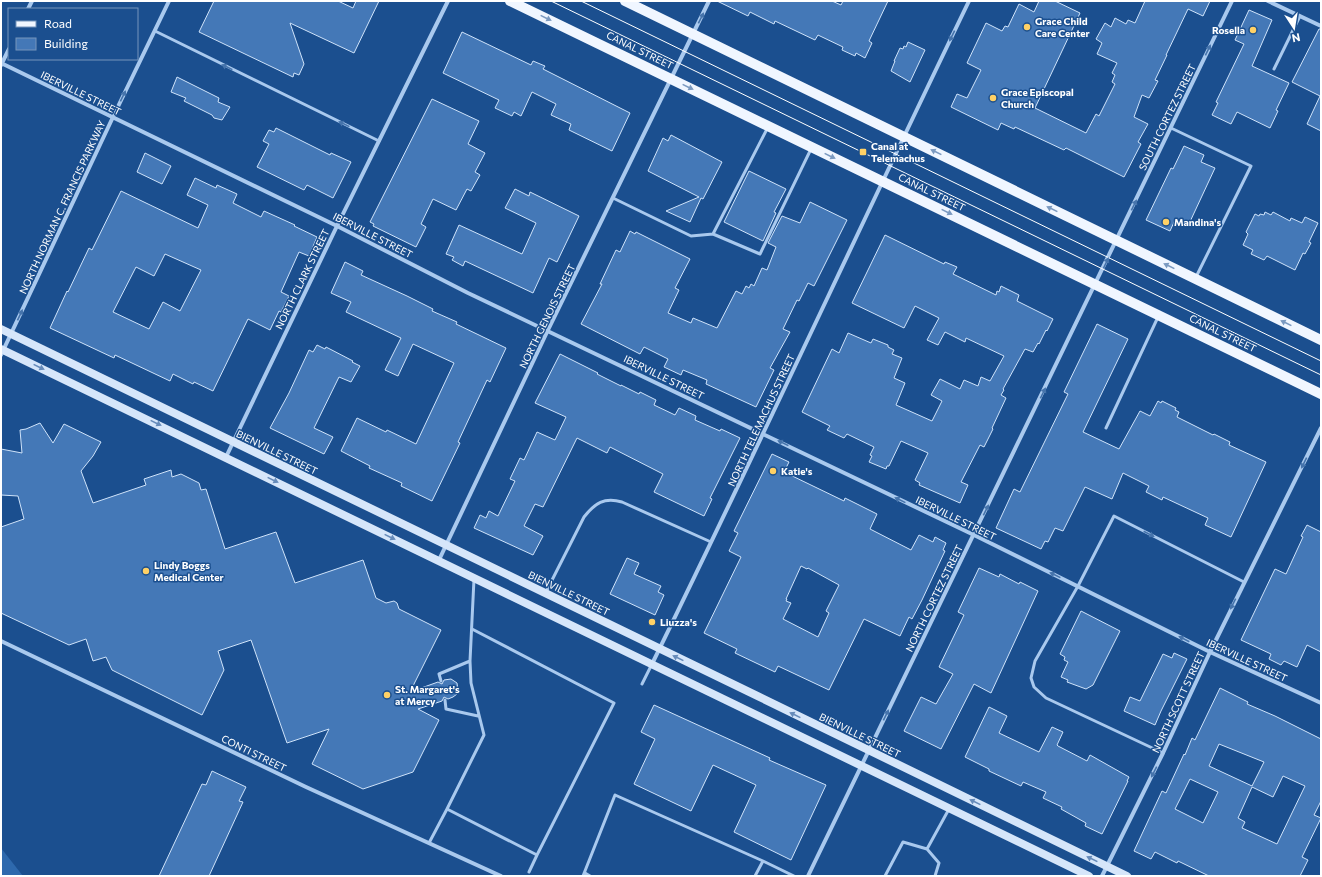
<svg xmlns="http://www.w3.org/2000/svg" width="1322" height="877" viewBox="0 0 1322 877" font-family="Commissioner,sans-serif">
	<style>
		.green { fill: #2e69ad }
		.building { fill: #4478b7; stroke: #cfe3fa; fill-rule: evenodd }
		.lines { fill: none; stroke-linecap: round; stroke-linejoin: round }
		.lane { stroke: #a9c9ee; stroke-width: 3 }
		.street { stroke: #a9c9ee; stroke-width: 4 }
		.secondary { stroke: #d6e6fa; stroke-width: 8 }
		.primary { stroke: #f0f6ff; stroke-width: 10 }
		.tram { stroke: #fff; stroke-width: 1 }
		.oneway { fill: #7b9ac1 }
		.oneway2 { fill: #4674ac }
		.oneway3 { fill: #668bba }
		.poi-dot { fill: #ffd166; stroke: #1b4f8f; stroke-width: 1.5 }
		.labels { text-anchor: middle; stroke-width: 3; stroke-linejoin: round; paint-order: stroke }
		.poi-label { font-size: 10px; font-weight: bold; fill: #fff; stroke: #1b4f8f; text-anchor: start }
		.street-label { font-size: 10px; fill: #fff; stroke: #1b4f8f }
	</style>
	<rect width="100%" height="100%" fill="#1b4f8f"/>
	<path class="green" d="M1,848L23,876H1Z"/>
	<path class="building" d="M214,1H338L353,8L356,1H379L354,53L290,23L304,64L299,75L294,73L293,77L199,32Z
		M717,1H832L841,5L843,1H888L869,41L872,43L865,58L856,53L855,56L842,50L843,47L820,36L818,35L815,40L775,21L774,24L750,12L748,16Z
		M1039,1H1055L1080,13L1035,108L1086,133L1096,114L1099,116L1115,84L1112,82L1115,75L1112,73L1117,63L1097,54L1102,43L1096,39L1105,23L1111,27L1115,18L1126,24L1128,20L1135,23L1145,1H1210L1203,16L1188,9L1166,55H1167L1155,80L1158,81L1149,98L1142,95L1134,117L1148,124L1138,142L1141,144L1124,177L1066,148L1064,150L1015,127L1014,129L1001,123L998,130L951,107L957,94L967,98L981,70L967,63L986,23L1002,31L1005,26L1008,27L1019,4L1034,12Z
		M1249,10L1272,20L1252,66L1289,83L1276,110L1278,111L1270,128L1237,112L1231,124L1212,115L1218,103L1216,102L1244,44L1235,40Z
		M1319,29H1321V131L1307,124L1320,96L1292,82Z
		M462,32L531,65L533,61L545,66L543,69L630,113L612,151L569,130L571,124L551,115L556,104L532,92L521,116L514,112L512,116L495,108L499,100L443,73Z
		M908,42L925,50L910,82L891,71L895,61H894L900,48L903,49L904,46L906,47Z
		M177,77L219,98L218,102L230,107L222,120L214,118L212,115L184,101L186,98L171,92Z
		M432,99L479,121L468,144L485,153L475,172L480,175L471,191L467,189L456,210L433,199L421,224L426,227L416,247L373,226L374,224L370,222Z
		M276,128L330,155L331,153L351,162L333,198L307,185L304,190L257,167L269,144L263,141L269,130L274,132Z
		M671,135L722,162L703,199L701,198L690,222L666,211L699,197L648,171L663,138L668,141Z
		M1184,146L1204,155L1201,162L1215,168L1188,226L1175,220L1170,231L1146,220L1171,168L1173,169Z
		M145,153L171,166L162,184L137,172Z
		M749,171L786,189L774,212L776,213L763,241L724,222Z
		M195,178L216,188L217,185L237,194L233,203L261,217L264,211L295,225L294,226L317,237L309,256L299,252L281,292L289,296L281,312L279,311L270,330L248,319L213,391L194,382L193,384L173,374L170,381L115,355L114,358L50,328L67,291L68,292L89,248L92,250L121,191L198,228L208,205L187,195ZM165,254L201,270L180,311L163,302L149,329L113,312L136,267L154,276Z
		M515,189L529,196L530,192L579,216L557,262L549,258L533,293L465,261L463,266L452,260L454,257L446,254L459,225L522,254L536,223L505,208Z
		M810,202L847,220L814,286L808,283L799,301L797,300L783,329L790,332L770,368L774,370L756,407L706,384L707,380L683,370L681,375L664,367L668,359L644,347L640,354L581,324L602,284H600L616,250L620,252L630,231L635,234L636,232L690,259L675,288L679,290L668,313L691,323L693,318L717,328L736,291L742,294L746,286L749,288L751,284L754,286L762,268L767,270L776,247L768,243L782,216L800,223Z
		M1265,212L1271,215L1273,212L1290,221L1291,218L1302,223L1305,217L1318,223L1309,242L1311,243L1305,254L1303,253L1295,270L1267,256L1264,260L1251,254L1253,250L1243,245L1248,234L1246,232L1255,214L1259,216L1260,214L1264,215Z
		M885,235L944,264L945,262L957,267L953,274L996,295L997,291L999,292L1001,286L1019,295L1017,301L1053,319L1047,331L1046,330L1039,344L1038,343L1033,352L1025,349L1003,389L1004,390L1001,395L1006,398L992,428L993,429L984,447L980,445L961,482L968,485L960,503L919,485L920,483L915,480L928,453L901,441L889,466H887L886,469L869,462L872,456L870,455L874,447L847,434L844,438L827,430L830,426L802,412L832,349L839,353L848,333L871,343L873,339L888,345V347L894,350L892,354L902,358L894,378L905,383L896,405L932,421L942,401L931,395L940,379L960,389L964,380L978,386L981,377L990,381L1004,356L966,338L965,342L945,332L938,345L927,340L939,318L915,306L904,328L852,303Z
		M345,262L363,271L361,275L407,296L433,309L432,311L457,322L456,324L506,348L490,382L487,380L458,442L460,443L432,501L401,486L402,483L369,468L370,466L341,451L357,418L386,432L387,430L416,444L454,363L413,344L398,376L385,370L401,338L346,312L351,302L331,293Z
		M1097,324L1128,339L1083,432L1119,449L1140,411L1150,416L1158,401L1161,403L1162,401L1176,408L1175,410L1179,412L1177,417L1213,435L1214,434L1230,442L1229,445L1266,462L1231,537L1205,525L1208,518L1163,497L1162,500L1146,492L1149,486L1123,473L1112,499L1085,487L1063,531L1055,528L1048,542L1045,541L1041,549L996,528L1014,489L1020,492L1068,394L1064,392Z
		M317,345L325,349L326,347L353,361L352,362L360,366L351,382L339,377L314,428L333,437L324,454L270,428L289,393L309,350L313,352Z
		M560,354L598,373L597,374L621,386V385L639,394L640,392L656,400L654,405L675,415L679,408L696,416L695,420L720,431L721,429L740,438L710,498L712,499L704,516L654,492L663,474L610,447L607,453L577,438L543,507L535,504L524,526L543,536L533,555L474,528L480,515L486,518L489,511L498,516L515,481L510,479L520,458L524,460L537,432L555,440L566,417L535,403Z
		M40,423L53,443L64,424L101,442L93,456L81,471L93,503L146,485L144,479L171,470L172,477L181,474L199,483L201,490L206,489L225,549L276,532L295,583L363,560L376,598L386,603L394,601L397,603L399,609L441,630L410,692L438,682L442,684L444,680L451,679L457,683L458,690L457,694L453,697L448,699L444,697L442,701L418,709L439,720L413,772L363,789L312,764L329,729L287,743L251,640L218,651L224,670L202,715L112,670L106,657L93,661L86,639L69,645L1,613V527L24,519L18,496L1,495V449L22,453L20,430L26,429Z
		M772,454L789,462L784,472L844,501L845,498L877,514L870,529L911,550L919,535L933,542L935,537L946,543L943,550L945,551L922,600L912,619L909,617L900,636L864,619L829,690L778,666L775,672L735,653L737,649L704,633L741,557L729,551L738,533L734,531ZM801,566L807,569L808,568L839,585L826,611L829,613L818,637L783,619L791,603L786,601L787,599H786Z
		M1307,525L1321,532V652L1307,645L1297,667L1284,661L1281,665L1269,659L1271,654L1241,640L1275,569L1286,574L1303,537L1301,536Z
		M627,558L639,563L634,574L661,586L658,592L664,595L655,615L610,594Z
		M979,568L999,577L1000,574L1019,584L1020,582L1038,591L991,693L974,684L941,749L904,731L921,697L936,704L953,674L939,667L964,615L958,612Z
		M1081,611L1120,631L1093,685L1086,689L1067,682L1068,680L1061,677L1068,662L1064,660L1065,657L1060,654Z
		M1174,653L1187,659L1161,711L1155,725L1124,711L1130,697L1140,701L1163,654L1172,658Z
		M1220,688L1248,702L1247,704L1275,716L1321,739V801L1314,815L1321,818L1302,857L1308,860L1300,876H1209L1178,861L1177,863L1155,852L1151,859L1134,851L1162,791L1166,793L1184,754L1185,755L1192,738L1195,740ZM1219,744L1264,762L1252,786L1209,766ZM1283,776L1305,786L1277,844L1242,828L1245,822L1238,818L1252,787L1273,797ZM1190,779L1218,792L1203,823L1175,809Z
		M654,705L770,758L769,760L826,785L791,860L734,832L756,785L713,765L691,811L634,784L655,739L641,732Z
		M989,707L1007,716L999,733L1039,752L1052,727L1063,732L1057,745L1058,746L1087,761L1090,755L1129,777L1127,781H1128L1102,834L1085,826L1086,823L1061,809L1062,807L1043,798L1046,792L1023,782L1021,786L989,771V769L965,757Z
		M212,771L246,787L239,801L243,802L209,876H159L202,784L206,785Z"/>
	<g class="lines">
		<path class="lane" d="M155,31L379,141
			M1274,69L1300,16
			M1171,128L1251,166L1196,277
			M613,198L691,236L713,234L760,254L811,149
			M713,234L768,127
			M1106,428L1158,317
			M546,592L584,517C595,503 604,497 622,502L711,542
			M472,629L614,703L537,855L447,809L484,735L471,683L470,661L474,579
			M441,681L439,674L470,661
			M642,684L652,664
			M445,700L446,709L478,716
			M1163,753L1046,698L1034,687L1031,678L1035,661L1078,586L1114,516L1244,582
			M429,843L447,809
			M927,849L949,809
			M763,861L794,876
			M529,872L537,855
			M585,873L590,876
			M583,876L615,795L763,861L755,876
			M885,876L903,842L927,849L939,863L935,876"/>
		<path class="street" d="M1268,1L1321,26
			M28,9L32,1
			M1,63L337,226L468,293L974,535L1210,652L1321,703
			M1,65L9,49
			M1,355L113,117L169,1
			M226,457L337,226L448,1
			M439,560L548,330L709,1
			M1,641L306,787L501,876
			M652,664C760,444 862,222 969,1
			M808,876L1232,1
			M1102,876L1163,753L1210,652L1321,428"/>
		<path class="secondary" d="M1,329C377,511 752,693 1127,876
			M1,349L1089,876"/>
		<path class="primary" d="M510,1L1321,394
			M625,1L1321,340"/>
		<path class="tram" d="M551,1L1321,375
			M581,1L1321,361"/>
	</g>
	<defs><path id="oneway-solid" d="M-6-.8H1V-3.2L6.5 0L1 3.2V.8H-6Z"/></defs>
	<g class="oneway">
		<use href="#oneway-solid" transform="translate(546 18) rotate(26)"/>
		<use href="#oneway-solid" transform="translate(688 87) rotate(26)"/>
		<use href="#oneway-solid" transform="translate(936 152) rotate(-154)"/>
		<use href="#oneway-solid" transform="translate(830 156) rotate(26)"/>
		<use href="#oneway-solid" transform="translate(1052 209) rotate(-154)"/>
		<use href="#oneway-solid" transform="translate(947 212) rotate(26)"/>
		<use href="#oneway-solid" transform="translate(1169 266) rotate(-154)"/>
		<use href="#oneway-solid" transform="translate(1286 323) rotate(-154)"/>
	</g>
	<g class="oneway2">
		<use href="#oneway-solid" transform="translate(701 18) rotate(-64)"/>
		<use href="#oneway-solid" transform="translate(952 36) rotate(116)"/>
		<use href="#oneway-solid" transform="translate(1208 50) rotate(-64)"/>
		<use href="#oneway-solid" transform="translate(227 67) rotate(-154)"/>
		<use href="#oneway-solid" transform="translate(123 96) rotate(-64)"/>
		<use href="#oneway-solid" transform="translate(344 124) rotate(-154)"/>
		<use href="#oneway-solid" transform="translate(1134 205) rotate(-64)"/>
		<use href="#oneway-solid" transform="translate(1106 263) rotate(-65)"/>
		<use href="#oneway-solid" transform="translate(20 315) rotate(-65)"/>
		<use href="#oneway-solid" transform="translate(1043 393) rotate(-64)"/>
		<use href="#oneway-solid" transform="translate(783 443) rotate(-154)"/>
		<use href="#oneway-solid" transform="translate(1304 463) rotate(116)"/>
		<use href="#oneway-solid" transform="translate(900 500) rotate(-154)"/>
		<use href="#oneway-solid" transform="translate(986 510) rotate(-64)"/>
		<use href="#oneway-solid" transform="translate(1149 534) rotate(27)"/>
		<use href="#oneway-solid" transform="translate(1055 575) rotate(-154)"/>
		<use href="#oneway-solid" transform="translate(1233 604) rotate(116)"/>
		<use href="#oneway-solid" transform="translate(1184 639) rotate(-153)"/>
		<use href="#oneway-solid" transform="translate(886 715) rotate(-64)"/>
		<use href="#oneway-solid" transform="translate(1154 772) rotate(117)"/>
	</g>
	<g class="oneway3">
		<use href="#oneway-solid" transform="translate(39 367) rotate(26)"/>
		<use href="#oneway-solid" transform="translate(156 423) rotate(26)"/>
		<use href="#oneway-solid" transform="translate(273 480) rotate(26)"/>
		<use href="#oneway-solid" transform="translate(390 537) rotate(26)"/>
		<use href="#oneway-solid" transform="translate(678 658) rotate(-154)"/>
		<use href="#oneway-solid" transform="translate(795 715) rotate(-154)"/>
		<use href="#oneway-solid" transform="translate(975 802) rotate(-154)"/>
		<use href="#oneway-solid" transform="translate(1092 859) rotate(-154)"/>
	</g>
	<g class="poi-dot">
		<circle cx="1027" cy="27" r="4"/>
		<circle cx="1253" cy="30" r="4"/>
		<circle cx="993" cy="98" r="4"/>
		<rect x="859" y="148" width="8" height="8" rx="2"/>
		<circle cx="1166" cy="222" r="4"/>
		<circle cx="773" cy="471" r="4"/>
		<circle cx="146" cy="571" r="4"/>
		<circle cx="652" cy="622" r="4"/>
		<circle cx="387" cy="695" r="4"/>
	</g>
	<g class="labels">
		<g class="poi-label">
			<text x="1035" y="25">Grace Child<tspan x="1035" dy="12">Care Center</tspan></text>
			<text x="1245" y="34" text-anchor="end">Rosella</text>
			<text x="1001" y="96">Grace Episcopal<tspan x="1001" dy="12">Church</tspan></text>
			<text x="871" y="150">Canal at<tspan x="871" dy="12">Telemachus</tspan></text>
			<text x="1174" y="226">Mandina's</text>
			<text x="781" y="475">Katie's</text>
			<text x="154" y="569">Lindy Boggs<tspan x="154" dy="12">Medical Center</tspan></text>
			<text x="660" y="626">Liuzza's</text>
			<text x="395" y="693">St. Margaret's<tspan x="395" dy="12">at Mercy</tspan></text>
		</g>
		<g class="street-label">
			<text transform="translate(640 50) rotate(26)" y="4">CANAL STREET</text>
			<text transform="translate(81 93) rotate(26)" y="4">IBERVILLE STREET</text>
			<text transform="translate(1167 117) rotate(-64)" y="4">SOUTH CORTEZ STREET</text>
			<text transform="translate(932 192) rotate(26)" y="4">CANAL STREET</text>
			<text transform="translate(62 207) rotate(-65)" y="4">NORTH NORMAN C. FRANCIS PARKWAY</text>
			<text transform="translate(373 235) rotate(27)" y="4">IBERVILLE STREET</text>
			<text transform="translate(302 279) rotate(-64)" y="4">NORTH CLARK STREET</text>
			<text transform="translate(547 316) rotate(-64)" y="4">NORTH GENOIS STREET</text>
			<text transform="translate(1223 333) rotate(26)" y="4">CANAL STREET</text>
			<text transform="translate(664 377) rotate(26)" y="4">IBERVILLE STREET</text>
			<text transform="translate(761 420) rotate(-65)" y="4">NORTH TELEMACHUS STREET</text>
			<text transform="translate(277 452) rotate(26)" y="4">BIENVILLE STREET</text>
			<text transform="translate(956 518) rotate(26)" y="4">IBERVILLE STREET</text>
			<text transform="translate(569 593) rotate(26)" y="4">BIENVILLE STREET</text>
			<text transform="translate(934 598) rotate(-64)" y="4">NORTH CORTEZ STREET</text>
			<text transform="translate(1247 660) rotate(25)" y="4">IBERVILLE STREET</text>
			<text transform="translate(1178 702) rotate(-65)" y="4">NORTH SCOTT STREET</text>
			<text transform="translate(860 735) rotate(26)" y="4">BIENVILLE STREET</text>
			<text transform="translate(254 753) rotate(26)" y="4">CONTI STREET</text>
		</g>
	</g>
	<rect width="1322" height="877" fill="none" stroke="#ffffff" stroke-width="4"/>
	<rect x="8" y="8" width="130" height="52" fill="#1b4f8f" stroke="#7695bc"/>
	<rect x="16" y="21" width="20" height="6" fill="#f0f6ff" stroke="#7695bc"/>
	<text x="44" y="28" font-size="12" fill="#ffffff">Road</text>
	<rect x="16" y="38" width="20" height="12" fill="#4478b7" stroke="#7695bc"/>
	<text x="44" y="48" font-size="12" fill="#ffffff">Building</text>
	<g transform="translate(1294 28) rotate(168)" stroke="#1b4f8f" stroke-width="3" paint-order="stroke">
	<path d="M0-3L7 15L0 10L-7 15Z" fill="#ffffff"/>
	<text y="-6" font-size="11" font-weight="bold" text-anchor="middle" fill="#ffffff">N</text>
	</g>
</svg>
